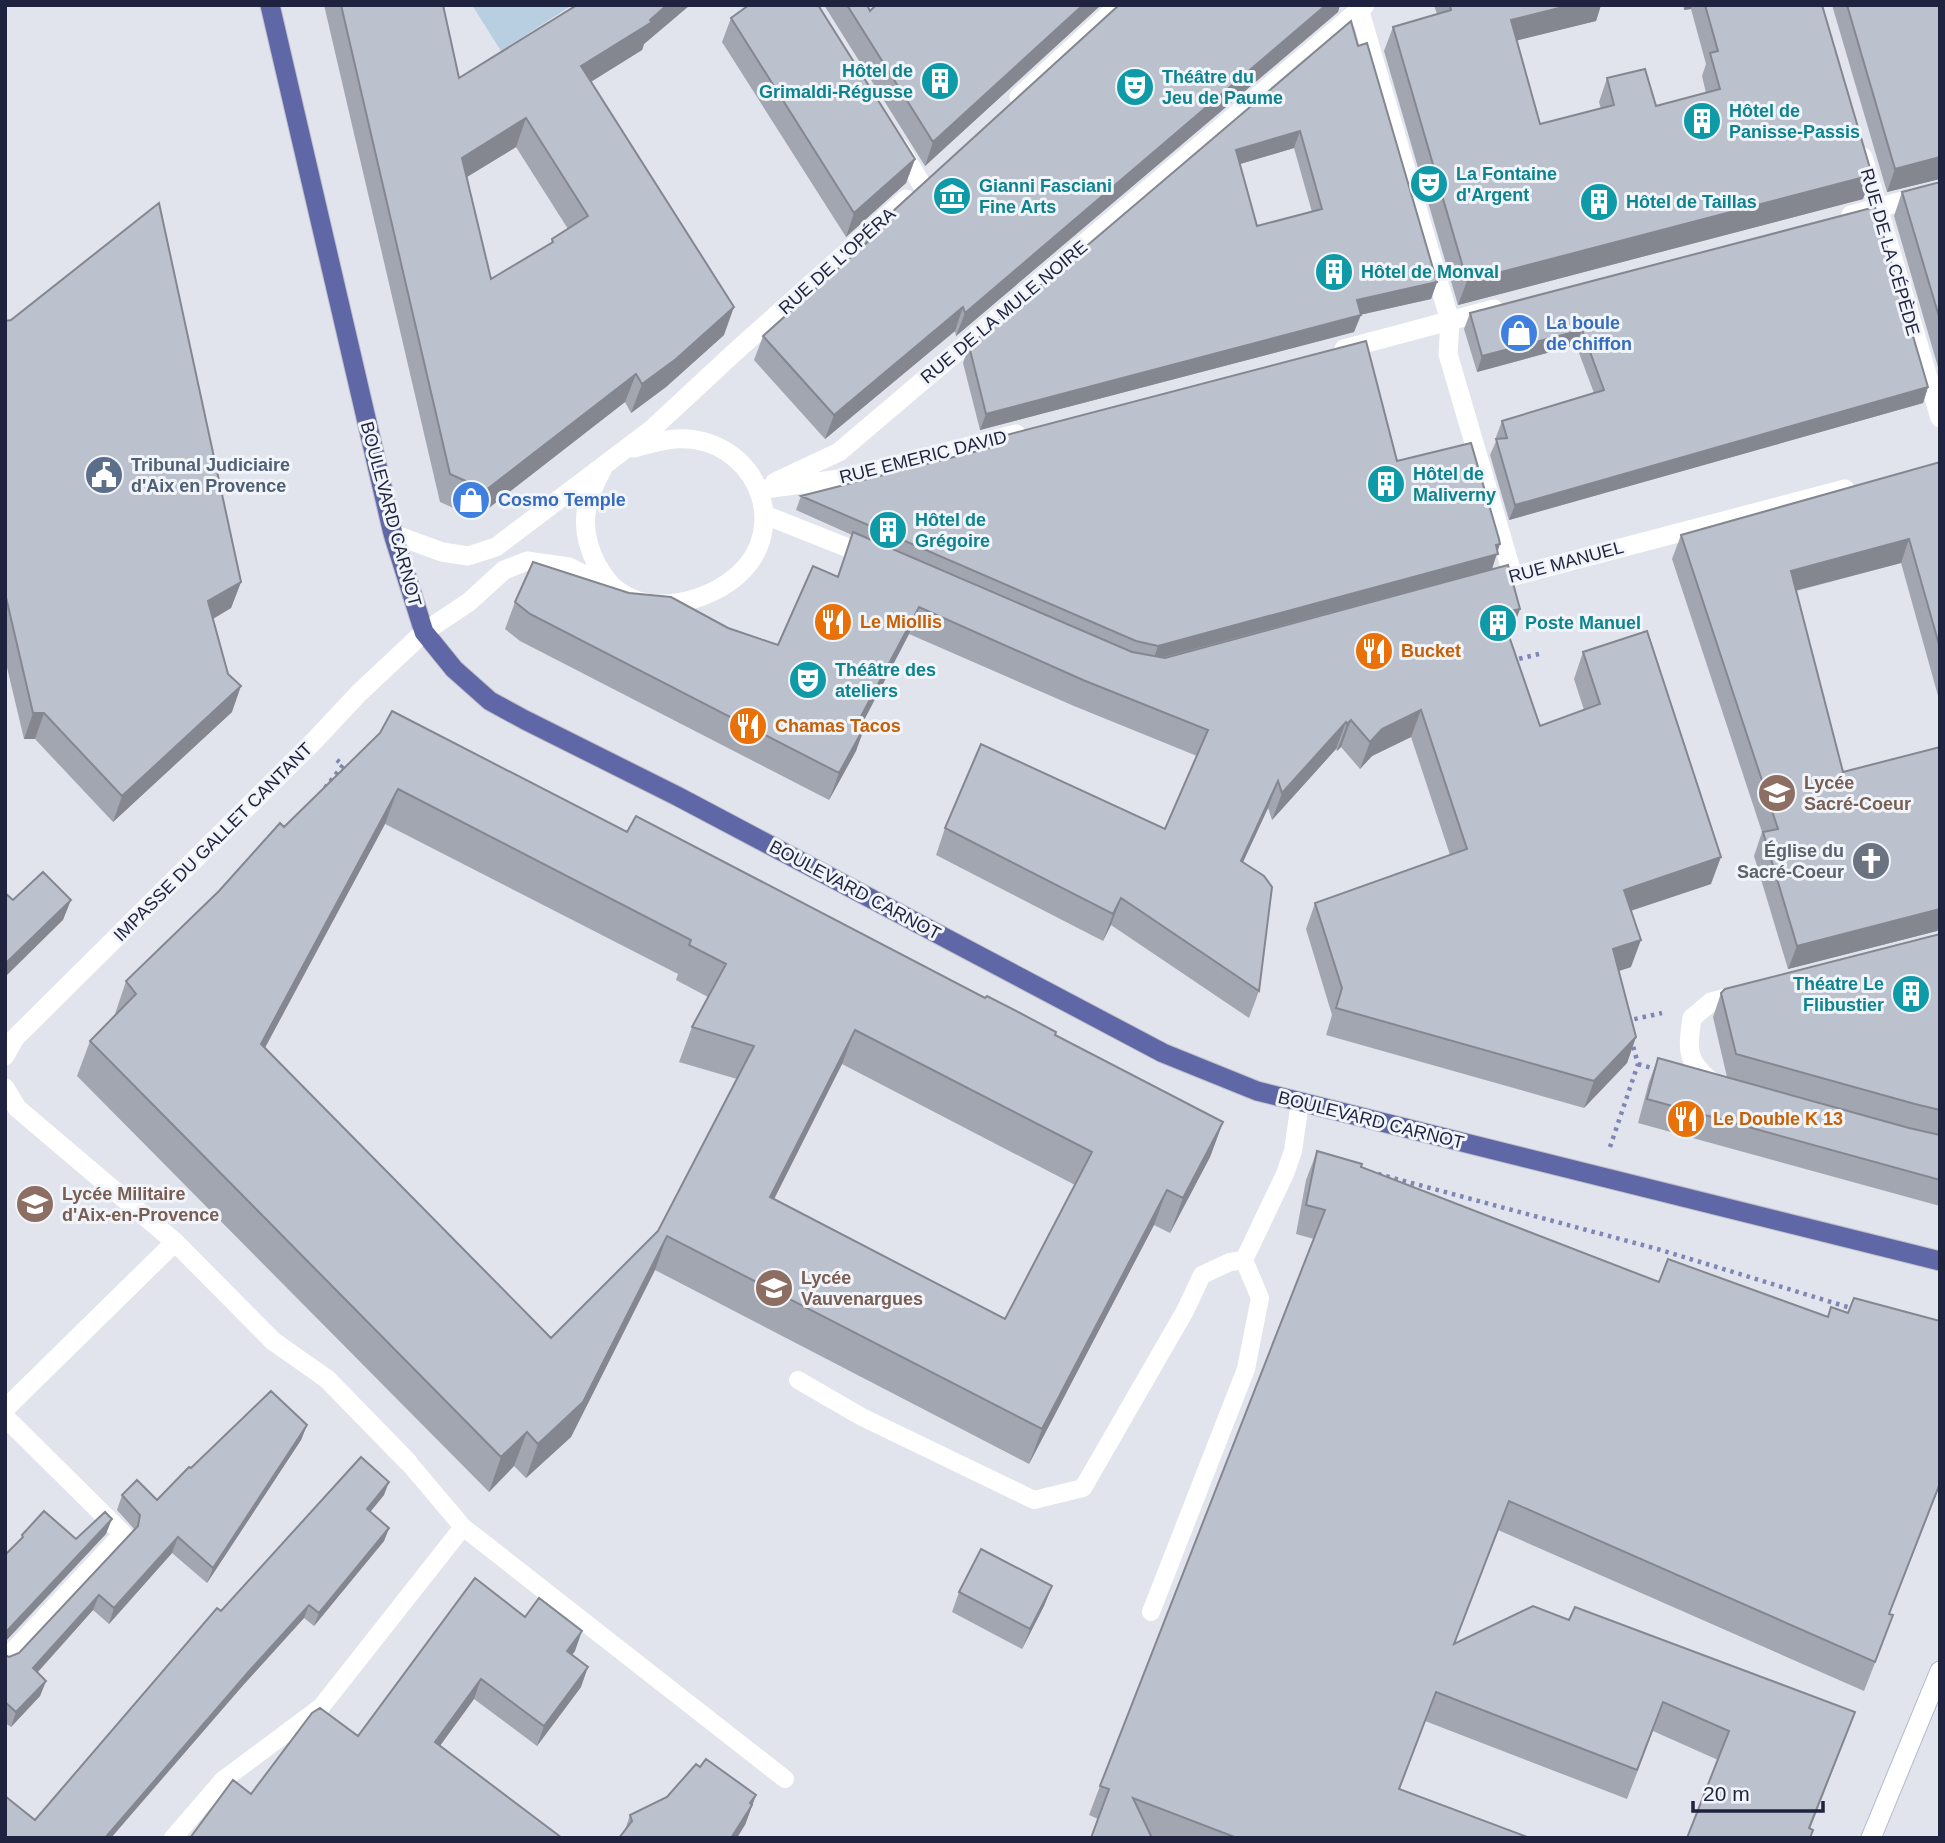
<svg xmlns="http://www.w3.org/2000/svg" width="1945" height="1843" viewBox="0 0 1945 1843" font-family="Arial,sans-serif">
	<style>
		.green { fill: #b7cfe0 }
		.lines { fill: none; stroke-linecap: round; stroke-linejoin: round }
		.secondary-casing { stroke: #b3b8ce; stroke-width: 21 }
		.primary-casing { stroke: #c0c1c9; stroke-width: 21 }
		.path { stroke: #7e86b4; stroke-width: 4.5; stroke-dasharray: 3.5 5; stroke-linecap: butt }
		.service { stroke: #fff; stroke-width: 18 }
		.pedestrian { stroke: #fff; stroke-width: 19 }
		.minor { stroke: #fff; stroke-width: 19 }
		.secondary { stroke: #fff; stroke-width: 19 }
		.primary { stroke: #6067a7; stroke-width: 19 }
		.wall { fill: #a2a6b1; fill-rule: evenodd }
		.shaded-wall { fill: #848790 }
		.building { fill: #bcc1ce; stroke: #848790; stroke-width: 2; fill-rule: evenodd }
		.labels { text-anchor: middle; stroke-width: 6; stroke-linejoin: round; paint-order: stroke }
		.culture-label { font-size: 18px; font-weight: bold; fill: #0d838f; stroke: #f1f4f9; text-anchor: start }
		.street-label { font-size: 18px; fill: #1f233f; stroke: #f1f4f9 }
		.shop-label { font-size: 18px; font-weight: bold; fill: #366cbe; stroke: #f1f4f9; text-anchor: start }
		.service-label { font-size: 18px; font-weight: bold; fill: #4e5e75; stroke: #f1f4f9; text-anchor: start }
		.food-label { font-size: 18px; font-weight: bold; fill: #c56008; stroke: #f1f4f9; text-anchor: start }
		.education-label { font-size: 18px; font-weight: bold; fill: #785e54; stroke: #f1f4f9; text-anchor: start }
		.worship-label { font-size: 18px; font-weight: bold; fill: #5b616d; stroke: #f1f4f9; text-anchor: end }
	</style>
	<rect width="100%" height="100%" fill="#e1e4ed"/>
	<path class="green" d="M472,5H572L501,51Z"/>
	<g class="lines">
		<defs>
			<path id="secondary" d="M1871,1838L1940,1671"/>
			<path id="primary" d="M270,5L393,534L424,632L454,669L490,701L525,720L677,796L1163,1053L1257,1091L1940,1261"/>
		</defs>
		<use href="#secondary" class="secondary-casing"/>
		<use href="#primary" class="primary-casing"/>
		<path class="path" d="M1531,624L1551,619
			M1515,663L1514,660L1539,654
			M325,788L343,765L337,760
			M1626,1021L1662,1013
			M1638,1064L1659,1070
			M1610,1147L1638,1064L1632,1042
			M1378,1174L1661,1250L1854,1309"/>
		<path class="service" d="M1244,1260L1285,1174L1293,1151L1300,1102
			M798,1380L862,1417L1034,1500L1083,1488L1185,1311L1202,1275L1230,1262L1244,1260L1260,1298L1246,1369L1151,1612
			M408,1462L463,1527
			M173,1838L223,1780L321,1707L463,1527L785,1779"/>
		<path class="pedestrian" d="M765,515L871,557
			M1499,580L1845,489
			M5,1056L15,1038L315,740L359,693L424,632
			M5,1088L17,1108L175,1242L273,1341L327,1379L408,1462"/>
		<path class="minor" d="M1358,5L1450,321L1448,354L1513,576
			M1019,97L1119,5
			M899,147L922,185
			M1863,157L1940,418
			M1851,215L1940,191
			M1344,349L1494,309
			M602,470C583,504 579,530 597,565C602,573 609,585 617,590C652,617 710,601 739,574C788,529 760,451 696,440C674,436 656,442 634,448
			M775,482L839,452L1365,5
			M758,490L847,478L1016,434
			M393,534L442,552L468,556L496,547L652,429L736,351L906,199
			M424,632L469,602L504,570L527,561L569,567L609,587
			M1716,1085C1686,1062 1687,1052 1692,1018L1711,1002L1742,994
			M5,1409L175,1242
			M5,1417L123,1534L5,1660"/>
		<use href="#secondary" class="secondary"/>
		<use href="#primary" class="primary"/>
	</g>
	<path class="wall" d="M324,5H443L459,78L577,5H690L644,44L642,50L591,82L724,335L666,387L631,413L625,402L476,518L440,502ZM516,147L568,229L552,239L551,243L491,279L467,177Z
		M824,5H867L870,11L876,5H1101L925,166Z
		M1119,5H1340L1338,12L956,336L955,331L825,439L754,360L763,336L863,246L868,234Z
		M1434,5H1601L1596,21L1517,40L1540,124L1601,109L1599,102L1607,78L1656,106L1706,93L1702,76L1706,64L1691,9L1684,10L1683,5H1822L1863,199L1458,305L1384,51L1393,27L1437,14Z
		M1832,5H1940V179L1887,192Z
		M731,18L915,159L906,183L846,237L722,42Z
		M1358,46L1437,282L1431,299L1360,315L1354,332L980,430L963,363L969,346ZM1294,148L1312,212L1257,226L1240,164Z
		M1940,182V374L1894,216L1902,192Z
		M1875,207L1928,387L1923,403L1509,520L1490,455L1497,439L1496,437L1502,421L1594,393L1576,345L1477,372L1464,329L1470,313Z
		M5,321L241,582L231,608L213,619L232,712L113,822L35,739H24L5,659Z
		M991,439L1397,461L1497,552L1492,569L1163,658L1520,609L1510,636H1509L1540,726L1584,710L1574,679L1583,652L1711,884L1631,911V967L1619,971L1636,1037L1627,1063L1584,1108L1326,1035L1332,1015L1306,929L1315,903L1450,855L1411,737L1372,756L1360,769L1341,747L1337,751L1336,749L1272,820L1268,808L1243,862L1259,991L1249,1018L1111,925L1103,941L936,855L945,828L1165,829L1197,756L1074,706L909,634L863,722L856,751L829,800L520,641L505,629L515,602L728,628L778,645L837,577L852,535L796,510L801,496L988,448Z
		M1940,462V703L1901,563L1796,591L1843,772L1940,747V932L1937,931L1788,969L1754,856L1762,832L1672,559L1681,535Z
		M380,733L627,832L1055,1035L1223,1122L1210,1157L1170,1233L1154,1225L1029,1464L655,1270L571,1437L526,1478L514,1466L489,1492L77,1076L90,1041L114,1017L126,981ZM385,824L678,974L676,980L708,997L692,1027L679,1062L737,1079L658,1231L551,1338L265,1048ZM842,1064L1075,1185L1005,1319L774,1199Z
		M1940,934V1206L1638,1123L1649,1082L1658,1058L1727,1077L1713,1017L1721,993Z
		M1317,1151L1361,1167L1890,1614L1882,1645L1864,1691L1498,1530L1454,1644L1844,1741L1810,1829V1838L1718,1760L1653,1731L1627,1799L1425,1721L1399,1789L1530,1838H1091L1098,1819L1089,1815L1100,1786L1314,1239L1296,1234L1306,1180Z
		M307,1425L301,1440L207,1583L172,1553L109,1624L93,1610L37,1673L46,1681L40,1696L11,1727L5,1723V1655L9,1657L19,1653L135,1530L117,1510L122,1495L157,1500L191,1468Z
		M384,1495L370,1512L389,1528L384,1541L314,1626L304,1618L246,1682L35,1820L221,1611Z
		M1052,1586L1044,1606L1022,1649L952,1612L959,1592Z
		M525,1617L575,1651L572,1655L581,1687L537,1746L474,1699L440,1746L251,1794L358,1736Z
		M700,1767L756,1795L745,1825L625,1830L630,1815L667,1797Z"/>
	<path class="shaded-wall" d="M667,5H690L644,44L642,50L571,94L581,66L650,20Z
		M1083,5H1101L925,166L933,142Z
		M1326,5H1340L1338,12L956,336L965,313Z
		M1571,5H1601L1596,21L1503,44L1511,20Z
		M1686,5H1692L1691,9L1684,10Z
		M526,118L516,147L452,186L462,158Z
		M1300,131L1294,148L1230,167L1236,150Z
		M1940,157V179L1887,192L1895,169Z
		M915,159L906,183L846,237L854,213Z
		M1872,175L1863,199L1458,305L1467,281Z
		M1437,282L1431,299L1350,317L1357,300Z
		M734,307L724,335L666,387L631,413L642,384Z
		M963,307L955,331L825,439L834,415Z
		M1361,315L1354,332L980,430L986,414Z
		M1582,330L1576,345L1477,372L1482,356Z
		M636,374L625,402L476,518L486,490Z
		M1928,387L1923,403L1509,520L1515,505Z
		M1909,539L1901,563L1782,594L1791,571Z
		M1500,544L1492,569L1153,660L1158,646Z
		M241,582L231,608L199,627L208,601Z
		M919,607L909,634L850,747L859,720Z
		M1520,609L1510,636L1491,640L1501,613Z
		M241,686L232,712L113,822L122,796Z
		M1421,710L1411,737L1372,756L1360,769L1370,742L1382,729Z
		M33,713H44L35,739H24Z
		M1351,720L1341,747L1337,751L1347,724Z
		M1346,722L1336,749L1272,820L1282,793Z
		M866,724L856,751L829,800L839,773Z
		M1278,781L1268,808L1231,888L1241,861Z
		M398,789L385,824L248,1079L261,1044Z
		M1721,857L1711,884L1614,916L1624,890Z
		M1121,898L1111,925L1103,941L1113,914Z
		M71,900L63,920L5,977V964Z
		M1940,909V923L1937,931L1788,969L1797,946Z
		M1641,940L1631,967L1603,976L1613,949Z
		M855,1030L842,1064L758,1231L770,1197Z
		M1636,1037L1627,1063L1584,1108L1594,1081Z
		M1223,1122L1210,1157L1170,1233L1183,1198Z
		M1167,1190L1154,1225L1029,1464L1042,1429Z
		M667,1236L655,1270L571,1437L526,1478L538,1444Z
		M307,1425L301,1440L207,1583L213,1568Z
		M527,1432L514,1466L489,1492L501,1457Z
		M389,1482L384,1495L362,1522L367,1509Z
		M1940,1483V1485L1878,1643L1889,1614Z
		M112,1519L106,1534L5,1642V1633Z
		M389,1528L384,1541L314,1626L319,1613Z
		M178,1537L172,1553L109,1624L114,1608Z
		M1052,1586L1044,1606L1022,1649L1030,1629Z
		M99,1595L93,1610L27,1684L33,1668Z
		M309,1605L304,1618L246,1682L111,1838H105L251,1669Z
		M582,1631L575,1651L560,1671L567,1651Z
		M588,1667L581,1687L537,1746L544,1726Z
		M481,1679L474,1699L428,1762L435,1742Z
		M46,1681L40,1696L11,1727L16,1712Z
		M756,1795L745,1825L737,1838H731Z"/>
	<path class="building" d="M341,5H443L459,78L577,5H667L650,20L652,22L581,66L734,307L676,359L642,384L636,374L486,490L450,474ZM526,118L588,216L552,239L553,242L491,279L462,158Z
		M749,5H818L915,159L854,213L731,18Z
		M847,5H867L870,11L876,5H1083L933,142Z
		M1119,5H1326L965,313L963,307L834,415L763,336L871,239L868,234Z
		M1450,5H1571L1511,20L1540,124L1614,105L1607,78L1645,69L1656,106L1720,89L1710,53L1718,51L1705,5H1822L1872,175L1467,281L1393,27L1451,10Z
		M1847,5H1940V157L1895,169Z
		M1351,21L1358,46L1367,43L1437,282L1357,300L1361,315L986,414L969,346ZM1300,131L1322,209L1257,226L1236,150Z
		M1940,182V320L1902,192Z
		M159,203L241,582L208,601L228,674L241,686L122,796L44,713H33L5,593V321L11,320Z
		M1875,207L1928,387L1515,505L1496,439L1507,438L1502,421L1604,390L1582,330L1482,356L1470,313Z
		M1366,341L1397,461L1471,443L1499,539L1500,544L1496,545L1498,554L1158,646L1136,641L801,496L993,447L991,439Z
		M1940,462V648L1909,539L1791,571L1843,772L1940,747V909L1797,946L1763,832L1778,829L1681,535Z
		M853,532L1132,652L1165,658L1508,565L1520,609L1501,613L1540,726L1600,704L1583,652L1647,631L1721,857L1624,890L1641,940L1613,949L1636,1037L1594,1081L1336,1008L1342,988L1315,903L1467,849L1421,710L1382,729L1370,742L1351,720L1347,724L1346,722L1282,793L1278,781L1241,861L1264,876L1272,887L1259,991L1121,898L1113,914L945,828L981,744L1165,829L1208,730L1083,680L919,607L859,720L866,724L839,773L530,614L515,602L533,562L629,593L671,597L728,628L778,645L813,566L838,577Z
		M392,711L627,832L636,816L985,998L987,996L1020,1013L1056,1032L1055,1035L1223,1122L1183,1198L1167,1190L1042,1429L667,1236L583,1402L538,1444L527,1432L501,1457L90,1041L136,994L126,981L219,891L280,823L284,827L380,733ZM398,789L691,940L689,945L726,964L692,1027L754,1046L658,1231L551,1338L261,1044ZM855,1030L1092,1152L1005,1319L770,1197Z
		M43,872L71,900L5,964V893L13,900Z
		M1940,934V1110L1915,1104L1736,1054L1721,993L1725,989Z
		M1658,1058L1909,1128L1940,1135V1180L1647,1099Z
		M1317,1151L1362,1164L1361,1167L1659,1282L1668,1259L1828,1317L1831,1307L1848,1313L1854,1298L1940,1321V1483L1889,1614L1893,1615L1875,1662L1509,1501L1454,1644L1533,1606L1569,1620L1575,1607L1855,1712L1809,1828L1813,1830L1810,1838H1687L1729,1731L1663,1702L1637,1770L1436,1692L1399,1789L1530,1838H1237L1133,1798L1152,1838H1091L1109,1789L1100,1786L1325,1210L1306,1205Z
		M271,1391L307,1425L213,1568L178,1537L114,1608L99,1595L33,1668L46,1681L16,1712L5,1702V1655L9,1657L19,1653L138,1526L140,1515L122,1495L137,1480L157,1500L189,1467L191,1468Z
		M361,1457L389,1482L367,1509L389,1528L319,1613L309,1605L251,1669L105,1838H5V1796L35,1820L217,1608L221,1611Z
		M44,1511L76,1539L105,1512L112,1519L5,1633V1555L23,1537L22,1535Z
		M981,1549L1052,1586L1030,1629L959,1592Z
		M475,1578L525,1617L539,1598L582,1631L567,1651L588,1667L544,1726L481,1679L435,1742L562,1838H190L233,1780L251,1794L312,1713L320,1708L358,1736Z
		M706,1759L756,1795L750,1803L752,1805L731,1838H619L632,1821L630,1815L667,1797L696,1764L700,1767Z"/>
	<defs>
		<symbol id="building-disc" viewBox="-11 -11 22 22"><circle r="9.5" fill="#0f9aa8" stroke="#f1f4f9"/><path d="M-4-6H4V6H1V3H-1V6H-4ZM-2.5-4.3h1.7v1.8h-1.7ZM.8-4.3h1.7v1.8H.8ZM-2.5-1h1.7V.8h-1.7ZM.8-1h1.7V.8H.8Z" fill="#fff"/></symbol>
		<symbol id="theatre-disc" viewBox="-11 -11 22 22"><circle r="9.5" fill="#0f9aa8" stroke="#f1f4f9"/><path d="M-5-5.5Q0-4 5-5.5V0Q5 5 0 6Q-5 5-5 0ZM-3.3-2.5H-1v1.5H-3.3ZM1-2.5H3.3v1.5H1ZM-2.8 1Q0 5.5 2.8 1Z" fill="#fff"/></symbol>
		<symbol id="museum-disc" viewBox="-11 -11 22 22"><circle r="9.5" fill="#0f9aa8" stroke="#f1f4f9"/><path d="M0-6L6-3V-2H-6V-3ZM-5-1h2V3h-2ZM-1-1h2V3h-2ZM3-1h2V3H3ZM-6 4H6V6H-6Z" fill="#fff"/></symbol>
		<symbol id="shop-disc" viewBox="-11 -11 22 22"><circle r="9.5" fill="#3f7fe0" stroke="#f1f4f9"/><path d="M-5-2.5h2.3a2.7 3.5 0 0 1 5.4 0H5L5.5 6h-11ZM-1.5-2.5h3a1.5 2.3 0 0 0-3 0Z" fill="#fff"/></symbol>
		<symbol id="civic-disc" viewBox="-11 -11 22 22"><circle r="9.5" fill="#5c6f8a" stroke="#f1f4f9"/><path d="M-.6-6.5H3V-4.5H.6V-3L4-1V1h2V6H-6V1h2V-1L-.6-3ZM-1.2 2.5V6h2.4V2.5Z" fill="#fff"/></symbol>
		<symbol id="restaurant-disc" viewBox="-11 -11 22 22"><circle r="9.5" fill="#e8710a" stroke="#f1f4f9"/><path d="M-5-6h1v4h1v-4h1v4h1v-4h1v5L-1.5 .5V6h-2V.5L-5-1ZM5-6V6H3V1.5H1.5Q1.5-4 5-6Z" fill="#fff"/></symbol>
		<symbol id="school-disc" viewBox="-11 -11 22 22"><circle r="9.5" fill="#8d6e63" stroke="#f1f4f9"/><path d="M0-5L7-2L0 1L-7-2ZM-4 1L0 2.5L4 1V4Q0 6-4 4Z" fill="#fff"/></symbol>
		<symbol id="church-disc" viewBox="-11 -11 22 22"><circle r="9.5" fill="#6b7280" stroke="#f1f4f9"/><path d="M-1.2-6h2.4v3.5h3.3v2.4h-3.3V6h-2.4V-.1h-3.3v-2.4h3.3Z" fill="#fff"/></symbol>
	</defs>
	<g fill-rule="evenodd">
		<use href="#building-disc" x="918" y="59" width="44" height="44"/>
		<use href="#theatre-disc" x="1113" y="65" width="44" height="44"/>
		<use href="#building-disc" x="1680" y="99" width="44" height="44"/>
		<use href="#theatre-disc" x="1407" y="162" width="44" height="44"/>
		<use href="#museum-disc" x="930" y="174" width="44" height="44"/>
		<use href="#building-disc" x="1577" y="180" width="44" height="44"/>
		<use href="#building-disc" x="1312" y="250" width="44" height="44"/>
		<use href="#shop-disc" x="1497" y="311" width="44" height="44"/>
		<use href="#civic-disc" x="82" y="453" width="44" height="44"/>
		<use href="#building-disc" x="1364" y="462" width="44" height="44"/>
		<use href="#shop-disc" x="449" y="478" width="44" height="44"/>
		<use href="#building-disc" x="866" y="508" width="44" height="44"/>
		<use href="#restaurant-disc" x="811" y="600" width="44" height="44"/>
		<use href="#building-disc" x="1476" y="601" width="44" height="44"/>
		<use href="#restaurant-disc" x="1352" y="629" width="44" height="44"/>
		<use href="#theatre-disc" x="786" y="658" width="44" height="44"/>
		<use href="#restaurant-disc" x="726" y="704" width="44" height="44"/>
		<use href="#school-disc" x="1755" y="771" width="44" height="44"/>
		<use href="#church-disc" x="1849" y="839" width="44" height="44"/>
		<use href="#building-disc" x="1889" y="972" width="44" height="44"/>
		<use href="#restaurant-disc" x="1664" y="1097" width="44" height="44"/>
		<use href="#school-disc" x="13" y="1182" width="44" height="44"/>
		<use href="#school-disc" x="752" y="1266" width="44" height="44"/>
	</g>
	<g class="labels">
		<g class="culture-label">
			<text x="913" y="77" text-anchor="end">Hôtel de<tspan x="913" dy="21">Grimaldi-Régusse</tspan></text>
			<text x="1162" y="83">Théâtre du<tspan x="1162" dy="21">Jeu de Paume</tspan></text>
			<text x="1729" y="117">Hôtel de<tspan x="1729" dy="21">Panisse-Passis</tspan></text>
			<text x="1456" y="180">La Fontaine<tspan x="1456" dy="21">d'Argent</tspan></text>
			<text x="979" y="192">Gianni Fasciani<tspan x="979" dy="21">Fine Arts</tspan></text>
			<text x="1626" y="208">Hôtel de Taillas</text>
			<text x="1361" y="278">Hôtel de Monval</text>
			<text x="1413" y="480">Hôtel de<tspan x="1413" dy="21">Maliverny</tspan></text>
			<text x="915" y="526">Hôtel de<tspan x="915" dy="21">Grégoire</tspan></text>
			<text x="1525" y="629">Poste Manuel</text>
			<text x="835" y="676">Théâtre des<tspan x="835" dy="21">ateliers</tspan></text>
			<text x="1884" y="990" text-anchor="end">Théatre Le<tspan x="1884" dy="21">Flibustier</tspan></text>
		</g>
		<g class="street-label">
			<text transform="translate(1890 252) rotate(74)" y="6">RUE DE LA CÉPÈDE</text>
			<text transform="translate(837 261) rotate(-42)" y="6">RUE DE L'OPÉRA</text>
			<text transform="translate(1004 312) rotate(-40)" y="6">RUE DE LA MULE NOIRE</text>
			<text transform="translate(923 457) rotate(-14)" y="6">RUE EMERIC DAVID</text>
			<text transform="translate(391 514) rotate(75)" y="6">BOULEVARD CARNOT</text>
			<text transform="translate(1566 562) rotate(-15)" y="6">RUE MANUEL</text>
			<text transform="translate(213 842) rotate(-45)" y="6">IMPASSE DU GALLET CANTANT</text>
			<text transform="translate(855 890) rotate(28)" y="6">BOULEVARD CARNOT</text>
			<text transform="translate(1371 1120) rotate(14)" y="6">BOULEVARD CARNOT</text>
		</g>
		<g class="shop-label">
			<text x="1546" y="329">La boule<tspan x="1546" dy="21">de chiffon</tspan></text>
			<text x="498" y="506">Cosmo Temple</text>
		</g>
		<g class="service-label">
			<text x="131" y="471">Tribunal Judiciaire<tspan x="131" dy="21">d'Aix en Provence</tspan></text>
		</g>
		<g class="food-label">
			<text x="860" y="628">Le Miollis</text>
			<text x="1401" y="657">Bucket</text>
			<text x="775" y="732">Chamas Tacos</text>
			<text x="1713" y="1125">Le Double K 13</text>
		</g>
		<g class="education-label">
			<text x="1804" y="789">Lycée<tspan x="1804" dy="21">Sacré-Coeur</tspan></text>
			<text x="62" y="1200">Lycée Militaire<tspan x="62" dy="21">d'Aix-en-Provence</tspan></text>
			<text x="801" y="1284">Lycée<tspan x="801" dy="21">Vauvenargues</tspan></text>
		</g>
		<g class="worship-label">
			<text x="1844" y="857">Église du<tspan x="1844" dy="21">Sacré-Coeur</tspan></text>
		</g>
	</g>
	<rect width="1945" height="1843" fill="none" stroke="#1f233f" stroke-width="14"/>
	<path d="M1693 1801v10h130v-10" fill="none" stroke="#1f233f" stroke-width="3.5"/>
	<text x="1703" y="1801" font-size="21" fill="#1f233f" stroke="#f1f4f9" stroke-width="5" paint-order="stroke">20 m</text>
</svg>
